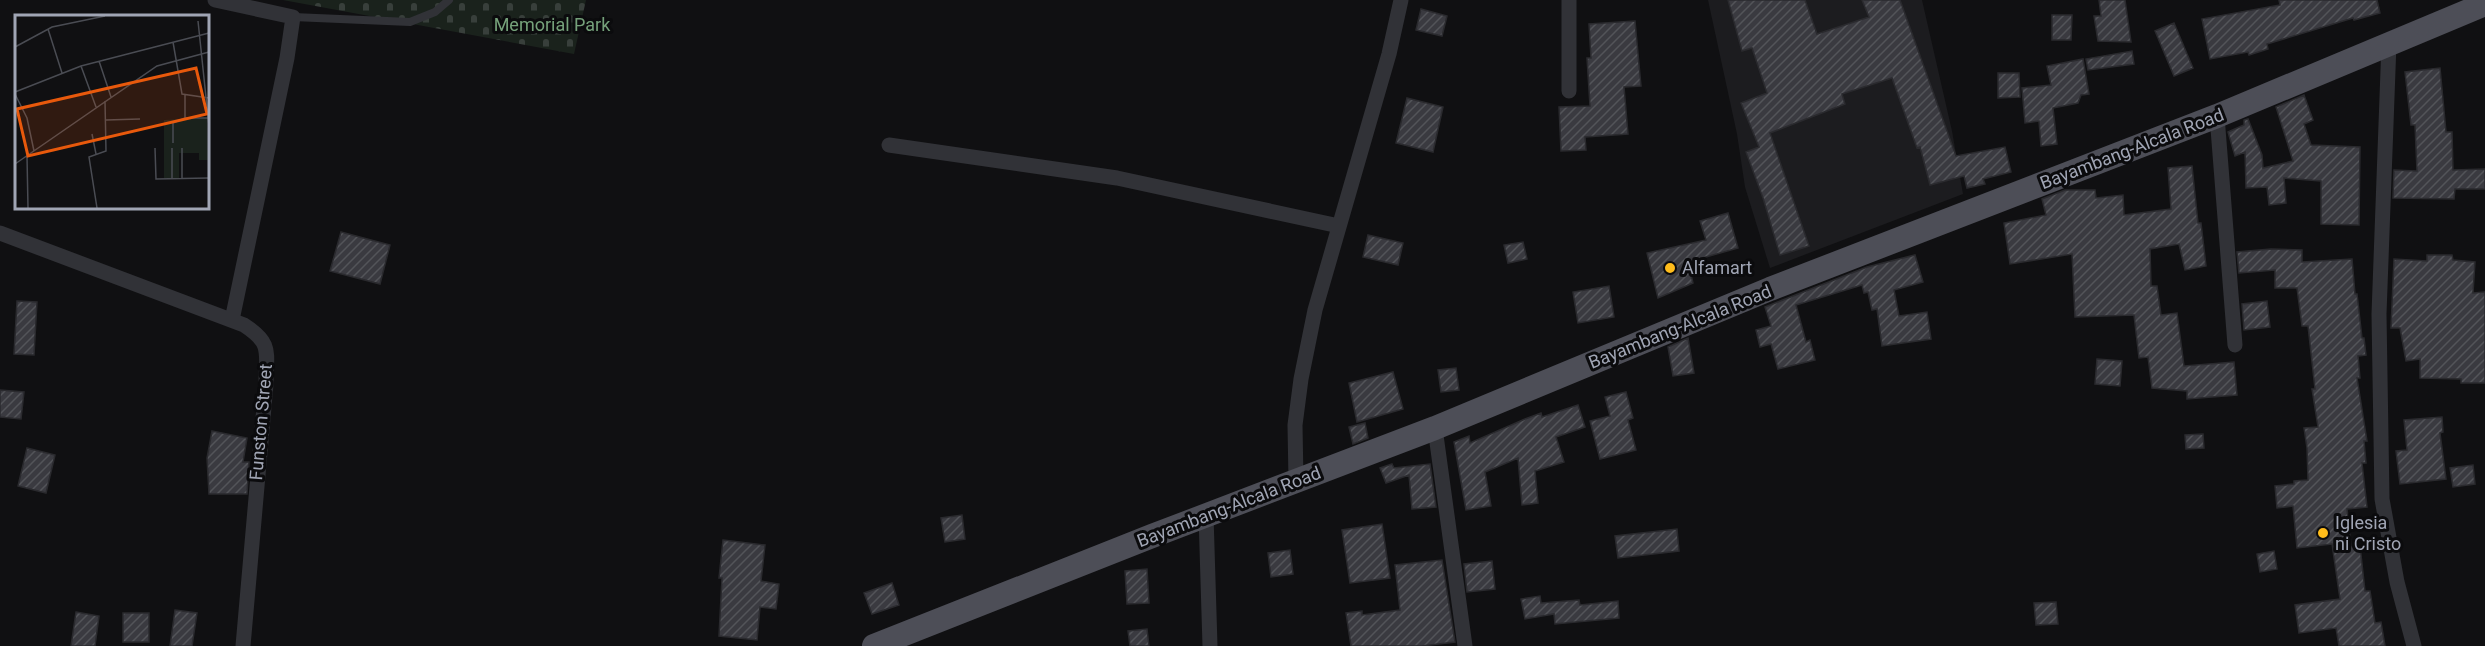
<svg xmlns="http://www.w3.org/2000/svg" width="2485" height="646" viewBox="0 0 2485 646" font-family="Roboto,sans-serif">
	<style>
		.built { fill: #1c1c1f }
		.cemetery { fill: url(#cemetery-stones) }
		.building { fill: url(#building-hatch); stroke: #2a2a2e; stroke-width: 1.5 }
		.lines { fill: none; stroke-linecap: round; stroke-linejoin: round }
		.lane { stroke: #313237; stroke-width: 8 }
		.street { stroke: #313237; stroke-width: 15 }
		.primary { stroke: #4d4e57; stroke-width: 24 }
		.poi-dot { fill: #ffbc1b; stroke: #0b0b0d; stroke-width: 2 }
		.labels { text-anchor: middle; stroke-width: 6; stroke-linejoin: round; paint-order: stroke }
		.park-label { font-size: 18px; fill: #75a17a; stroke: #0b0b0d }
		.street-label { font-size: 18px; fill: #a0a5b4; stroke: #0b0b0d }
		.poi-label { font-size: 18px; fill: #a0a5b4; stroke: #0b0b0d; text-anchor: start }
		.inset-road { fill: none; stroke: #4a4c53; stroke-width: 1.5 }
		.view { fill: #e8590c; fill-opacity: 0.15; stroke: #e8590c; stroke-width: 3 }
		.inset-edge { fill: none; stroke: #a0a5b4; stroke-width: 3 }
	</style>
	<defs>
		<pattern id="cemetery-stones" width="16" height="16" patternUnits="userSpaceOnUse" patternTransform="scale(1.5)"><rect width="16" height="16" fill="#1a221c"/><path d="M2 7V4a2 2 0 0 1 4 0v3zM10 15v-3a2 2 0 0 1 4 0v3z" fill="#383f3b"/></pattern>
		<pattern id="building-hatch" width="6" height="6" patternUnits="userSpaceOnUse" patternTransform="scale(1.5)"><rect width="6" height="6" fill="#3a3a40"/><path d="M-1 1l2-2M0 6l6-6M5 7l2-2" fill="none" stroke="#535459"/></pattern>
	</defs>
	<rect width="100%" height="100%" fill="#101012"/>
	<path class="built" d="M1708,0H1922L1952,131L1963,194L1770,268L1745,187L1737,134Z"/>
	<path class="cemetery" d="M283,0H586L574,54Z"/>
	<path class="building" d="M1728,0H1805L1817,34L1869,17L1862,0H1900L1956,156L2005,147L2011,172L1983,179L1985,184L1967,188L1964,176L1930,185L1920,147L1917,148L1892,78L1842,94L1845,104L1770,133L1809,246L1780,255L1763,198L1746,152L1759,147L1741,103L1767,93L1752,48L1742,51Z
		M2099,0H2125L2131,42L2098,41L2094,16H2101Z
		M2279,0H2377L2380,13L2354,20L2353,18L2267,44L2268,49L2249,55L2248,52L2210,59L2202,19L2280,5Z
		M1421,9L1447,16L1442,36L1416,30Z
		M2052,15H2072L2071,40H2052Z
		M1635,21L1641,86L1624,87L1628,134L1585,137L1586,150L1561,151L1559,107L1590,106L1587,58H1591L1589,24Z
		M2174,23L2193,68L2174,76L2155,31Z
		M2132,51L2134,64L2088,70L2086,59Z
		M2083,59L2089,94L2081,95L2078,103L2053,108L2057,144L2041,146L2039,121L2025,123L2022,88L2051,85L2047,66Z
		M2440,68L2446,132H2452L2453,170L2485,169V189H2455L2454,199L2393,198L2394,170L2417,171L2415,125H2411L2405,72Z
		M1998,73H2019L2020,97L1998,98Z
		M2304,95L2313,120L2304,124L2311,145L2360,147L2359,225L2321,224V181L2284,178L2286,203L2269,205L2267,187L2246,188L2245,152L2235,156L2228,132L2244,125V120L2248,119L2262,155L2263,168L2293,161L2276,107Z
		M1407,98L1443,107L1433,152L1396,143Z
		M2192,166L2198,223H2201L2206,266L2185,270L2179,244L2150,249L2151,286H2157L2161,315L2177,313L2184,366L2234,362L2237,395L2187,399V391L2152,388L2148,357L2139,358L2134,315L2075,317L2072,254L2010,264L2004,223L2046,215L2042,199L2065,190H2095L2096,198L2123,195L2124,215L2171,209L2168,168Z
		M1728,213L1738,248L1688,262L1693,283L1658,298L1647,253L1706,240L1700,221Z
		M341,232L390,245L380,284L330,271Z
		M1368,235L1403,243L1398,265L1363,257Z
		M1523,242L1527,259L1508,263L1504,245Z
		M2271,249L2302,250V262L2352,259L2355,294H2357L2362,338H2364L2366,355L2358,356L2360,378H2357L2367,441H2364L2366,463H2362L2367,507L2347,509L2351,547L2360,546L2365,591H2370L2375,623L2381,622L2385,646H2339L2336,628L2299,633L2295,605L2340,599L2332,544L2297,548L2293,506L2277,508L2275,486L2294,484V481L2308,480L2307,448L2304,428L2318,427L2312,389H2315L2308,326H2302L2297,288H2275V270L2239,273L2237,252Z
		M1915,255L1923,282L1894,290L1899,316L1927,312L1931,339L1882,346L1877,309L1872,310L1868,292L1864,293L1862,285L1796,305L1806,342L1810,340L1815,360L1778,369L1771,344L1760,347L1756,330L1771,326L1765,307L1867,267Z
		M2427,255H2452L2453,260L2475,262L2473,293L2485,292V383H2461V379L2420,378V359L2406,361L2400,328H2391L2394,259L2427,261Z
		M1609,286L1614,317L1578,323L1573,292Z
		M17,301L37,302L34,355L14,354Z
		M2267,301L2270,327L2244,330L2242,304Z
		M1688,338L1694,373L1673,376L1668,347Z
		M2097,359L2122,361L2120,386L2095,384Z
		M1456,368L1459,390L1441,392L1438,370Z
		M1393,372L1403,409L1357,422L1349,383Z
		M0,390L24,392L21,419L0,417Z
		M1626,392L1633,418L1628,420L1636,450L1600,459L1590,421L1610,416L1605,397Z
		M1578,405L1585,427L1556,437L1564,462L1535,471L1538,503L1522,505L1518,458L1485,472L1491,506L1466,510L1454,442L1469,436L1470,443L1525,419L1541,413L1542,417Z
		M2442,417L2443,432L2440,433L2446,479L2400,484L2396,451L2407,450L2404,420Z
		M1365,423L1368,438L1353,444L1349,427Z
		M212,431L247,438L243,462H249L247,494H209L207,458Z
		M2203,434L2204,448L2186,449L2185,435Z
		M27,448L55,455L46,493L18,486Z
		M1392,464L1394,468L1430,464L1436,507L1412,509L1409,475L1386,483L1380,468Z
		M2473,465L2475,484L2453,487L2450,468Z
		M962,515L965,539L945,542L941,518Z
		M1382,524L1390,578L1350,583L1342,530Z
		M1677,529L1679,551L1618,558L1615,536Z
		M723,540L765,545L761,581L779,584L776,609L760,607L757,640L719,636L722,578H719Z
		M1290,550L1293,574L1271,577L1268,553Z
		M2274,551L2277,569L2260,572L2257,554Z
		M1442,560L1455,642L1422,646H1351L1346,613L1362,611V615L1400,610L1395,565Z
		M1492,561L1495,589L1467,592L1464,564Z
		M1147,569L1149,603L1127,604L1125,571Z
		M892,583L899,605L872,614L864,593Z
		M1540,596L1541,603L1579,600L1580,605L1618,601L1619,618L1555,624L1554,614L1525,619L1521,599Z
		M2056,602L2058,624L2036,625L2034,603Z
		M175,610L197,613L192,646H170Z
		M76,612L99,616L95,646H71Z
		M123,613H149V642H123Z
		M1147,629L1149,646H1130L1128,631Z"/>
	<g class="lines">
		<path class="lane" d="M293,17L410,22L435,12L449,0"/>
		<path class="street" d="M215,0L293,17L287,58L232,320
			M2389,43L2379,314L2382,499L2397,582L2414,646
			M1569,91V0
			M2217,116L2235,345
			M889,145L1117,178L1339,226
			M0,233L244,325C273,344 266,352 266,384L243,646
			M1435,428L1465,646
			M1296,481L1295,425L1301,379L1315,310L1389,54L1401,0
			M1206,515L1210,646"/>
		<path class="primary" d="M874,646L1152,536L1435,428L1770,289L2217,116L2485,4"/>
	</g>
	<g class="poi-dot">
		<circle cx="1670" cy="268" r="6"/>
		<circle cx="2323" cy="533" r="6"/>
	</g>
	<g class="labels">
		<g class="park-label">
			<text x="552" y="31">Memorial Park</text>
		</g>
		<g class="street-label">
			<text transform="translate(2132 149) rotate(-21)" y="6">Bayambang-Alcala Road</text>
			<text transform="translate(1680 327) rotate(-22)" y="6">Bayambang-Alcala Road</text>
			<text transform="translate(261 422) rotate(-85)" y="6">Funston Street</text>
			<text transform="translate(1229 507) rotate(-21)" y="6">Bayambang-Alcala Road</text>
		</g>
		<g class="poi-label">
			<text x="1682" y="274">Alfamart</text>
			<text x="2335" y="529">Iglesia<tspan x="2335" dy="21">ni Cristo</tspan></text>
		</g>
	</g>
	<g transform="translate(15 15)">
		<rect width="194" height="194" fill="#101012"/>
		<path d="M192,103L193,145H184V138H164V163L149,164V105Z" fill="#1a221c"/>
		<path class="inset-road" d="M183,6L194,111M33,14L47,58M158,27L167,79L194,83M0,32L37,12L90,1M84,46L96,82M66,51L81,92M0,77L66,51L194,18M0,79L12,103L19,136M170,80V103H193M91,105L125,104M77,119L81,139M158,128V108L170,103M140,133L141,164L194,163M157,133V164M167,133V164M12,141L13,193M0,149L142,51L194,37M82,193L74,142L91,136L90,86"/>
		<path class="view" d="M181,53L192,99L13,141L2,94Z"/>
		<rect width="194" height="194" class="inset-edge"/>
	</g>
</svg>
